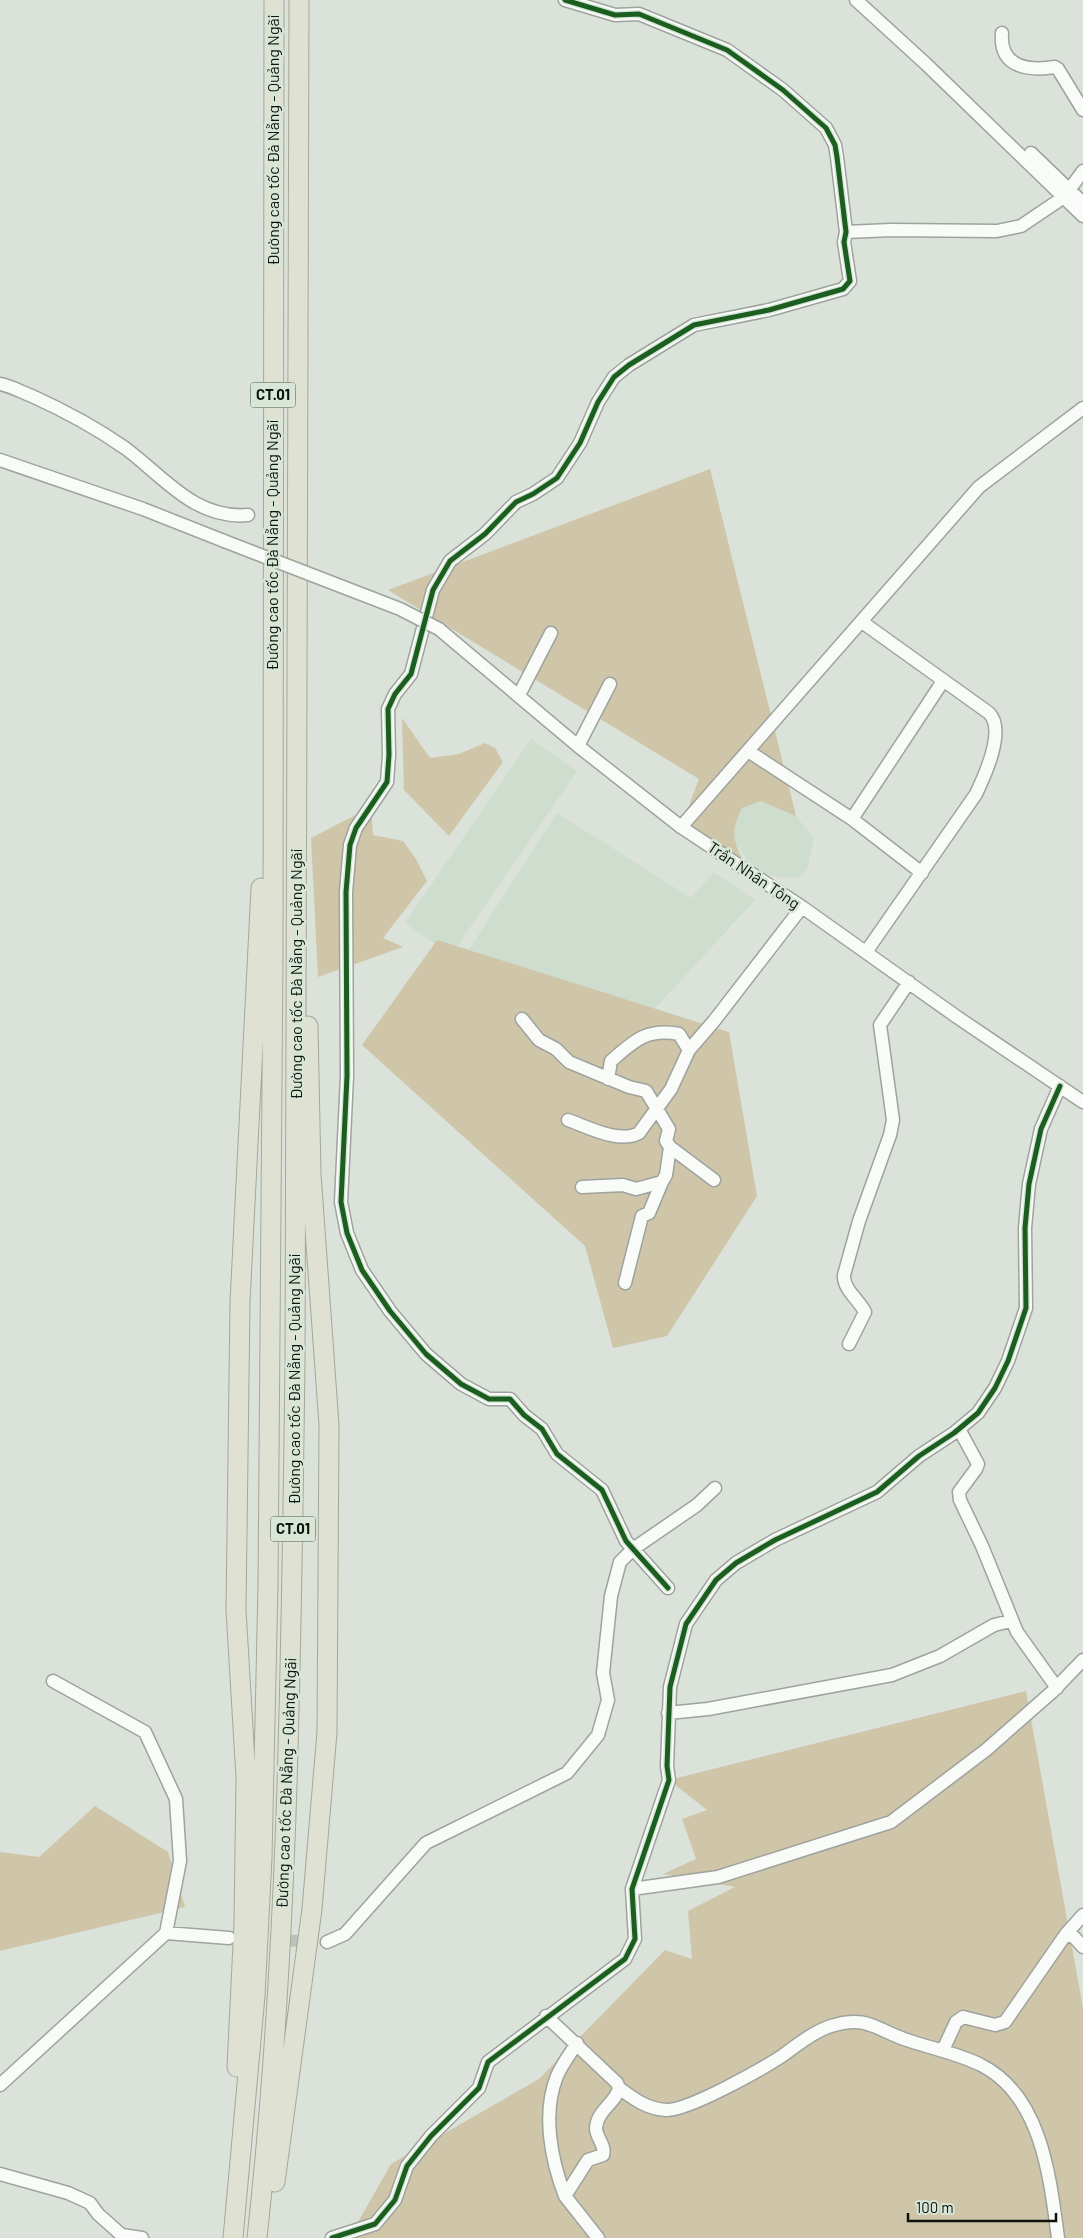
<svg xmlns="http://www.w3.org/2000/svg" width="1083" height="2238" viewBox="0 0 1083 2238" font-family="Barlow,sans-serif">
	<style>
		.built { fill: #ceddce }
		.green { fill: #cfc5a9 }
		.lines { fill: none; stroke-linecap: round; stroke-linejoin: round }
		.minor-tunnel { stroke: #bbc3bb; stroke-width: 12; stroke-dasharray: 12 6; stroke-linecap: butt }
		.minor-casing { stroke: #9ea39e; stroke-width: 15 }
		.highway-casing { stroke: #a4a998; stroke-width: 21 }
		.minor { stroke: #f9fbf9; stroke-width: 12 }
		.highway { stroke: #dfe1d3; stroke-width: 19 }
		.minor-bridge-casing { stroke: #9ea39e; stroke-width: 15; stroke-linecap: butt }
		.minor-bridge { stroke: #f9fbf9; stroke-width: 12 }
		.cycleway-casing { stroke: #d7e6d6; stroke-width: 8 }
		.cycleway { stroke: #1b5e20; stroke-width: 5 }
		.labels { text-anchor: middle; stroke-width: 5; stroke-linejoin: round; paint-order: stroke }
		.shield { fill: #d7e6d6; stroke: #4a5249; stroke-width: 1 }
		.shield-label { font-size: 15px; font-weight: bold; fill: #0d120d }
		.street-label { font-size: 16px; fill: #0d120d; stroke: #d7e6d6 }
	</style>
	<rect width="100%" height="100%" fill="#dae2da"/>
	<path class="built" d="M531,739L577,771L451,955L405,923Z
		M761,801L789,807L814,839L807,869L799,877L782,878L757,871L734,842L733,828L742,808Z
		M557,813L691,898L714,872L755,900L635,1030L468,951Z"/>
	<path class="green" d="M710,469L796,816L761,801L742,808C731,832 732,837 743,861L681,827L699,779L388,590Z
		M402,718L430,758L459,754L485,743L495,748L503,762L449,836L404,790Z
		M371,807L373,835L403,841L416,859L427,881L383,938L403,947L318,977L311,838Z
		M437,940L729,1032L757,1196L667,1336L613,1348L585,1246L362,1045Z
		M1026,1691L1083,2008V2238H349L391,2164L539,2079L665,1950L692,1959L688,1911L735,1887L663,1874L696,1859L682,1819L707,1810L669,1780Z
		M95,1806L168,1852L185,1907L0,1951V1852L39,1857Z"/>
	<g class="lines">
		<path class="minor-tunnel" d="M252,1939L327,1942"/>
		<defs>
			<path id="minor" d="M565,0L615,15L639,14L727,50L783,90L826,128L835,145L837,157L846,232L844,242L850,281L843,289L769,310L694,325L629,365L614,377L598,402L580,443L557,478L533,494L516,502L485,534L450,561L433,590L411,674L395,694L388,709L389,755L387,782L356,828L350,845L346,892L347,1076L341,1202L347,1233L362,1270L390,1311L426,1354L461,1384L489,1399H510L524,1415L542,1429L557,1454L602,1490L626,1541L668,1588
				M856,0L926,64L1083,216
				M1002,33C999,68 1029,71 1055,67L1058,69L1083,110
				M1031,153L1083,203
				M846,232L891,230L997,231L1021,226L1064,197L1083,171
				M0,384C11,386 21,392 32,396C65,411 95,427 125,448C163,476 195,520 248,515
				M0,460L143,509L224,541
				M862,622L989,713C1006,730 985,775 976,794L866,952
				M439,629L578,746L681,827L802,907L957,1017L1083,1102
				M519,695L551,633
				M578,746L610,684
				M748,751L852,819L922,873
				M852,819L943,681
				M681,827L979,487L1083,408
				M522,1019L539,1040L556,1049L569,1062L629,1087L646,1091L669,1129L666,1141L670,1147L714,1180
				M608,1079L611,1061C634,1041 646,1028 679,1034L689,1050
				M568,1120C588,1127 619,1144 639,1133L671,1089L689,1050L714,1021L802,907
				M582,1187L623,1185L636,1189L662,1182L666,1175L670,1147
				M625,1283L642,1216L649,1213L662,1182
				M849,1344L865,1312C859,1300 843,1289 844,1275L859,1221L890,1135L893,1120L880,1025L909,982
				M959,1429L978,1464L976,1469L959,1492L960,1500L982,1546L1017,1632L1057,1688
				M53,1681L145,1732L176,1799L180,1861L166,1933
				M668,1713L708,1709L892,1675L940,1656L994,1625L1011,1621
				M632,1889L718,1877L891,1822L986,1750L1052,1692L1083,1660
				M1066,1934L1074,1937L1083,1947
				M327,1942L345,1934L426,1843L567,1773L598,1735L608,1700L603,1673L611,1596L620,1562L633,1549L697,1505L715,1488
				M546,2016L617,2083L619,2088C616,2103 597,2110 596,2128C596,2138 606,2145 603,2155L588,2160L565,2196L598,2238
				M943,2050L956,2022L963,2017L995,2025L1005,2022L1066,1934L1083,1915
				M0,2085L166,1933L229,1938
				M619,2088C634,2099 647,2109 666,2110C688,2111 762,2069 782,2056C797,2045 813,2032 831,2026C868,2014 877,2031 910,2041C934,2049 959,2054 981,2065C1042,2096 1050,2178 1058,2238
				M0,2174L68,2193L90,2203L98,2214L125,2238
				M565,2196C551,2160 542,2113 557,2076C562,2064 570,2054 577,2043
				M122,2238V2235L142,2238
				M332,2238L375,2224L395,2200L407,2166L431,2136L479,2088L488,2062L625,1959L635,1939L632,1889L669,1780L667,1766L670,1687L686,1624L716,1580L736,1563L775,1540L877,1492L919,1456L954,1433L978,1413L995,1388L1008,1361L1026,1308L1025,1228L1029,1184L1041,1129L1060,1086"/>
			<path id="highway" d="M237,2067L244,1923L246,1778L236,1610L240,1302L261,888
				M275,2182L312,1909L327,1732L329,1425L311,1174L308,1026
				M233,2238L255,1996L262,1858L268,1585L273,957L274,0
				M257,2238C289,1947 291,1655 295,1363L299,0"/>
		</defs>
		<use href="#minor" class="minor-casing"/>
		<use href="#highway" class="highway-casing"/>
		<use href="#minor" class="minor"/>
		<use href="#highway" class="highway"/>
		<defs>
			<path id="minor-bridge" d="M224,541L400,609L439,629"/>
		</defs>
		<use href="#minor-bridge" class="minor-bridge-casing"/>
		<use href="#minor-bridge" class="minor-bridge"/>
		<defs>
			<path id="cycleway" d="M565,0L615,15L639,14L727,50L783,90L826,128L835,145L837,157L846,232L844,242L850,281L843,289L769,310L694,325L629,365L614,377L598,402L580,443L557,478L533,494L516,502L485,534L450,561L433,590L411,674L395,694L388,709L389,755L387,782L356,828L350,845L346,892L347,1076L341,1202L347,1233L362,1270L390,1311L426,1354L461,1384L489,1399H510L524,1415L542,1429L557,1454L602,1490L626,1541L668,1588
				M332,2238L375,2224L395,2200L407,2166L431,2136L479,2088L488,2062L625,1959L635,1939L632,1889L669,1780L667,1766L670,1687L686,1624L716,1580L736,1563L775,1540L877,1492L919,1456L954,1433L978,1413L995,1388L1008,1361L1026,1308L1025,1228L1029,1184L1041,1129L1060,1086"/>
		</defs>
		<use href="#cycleway" class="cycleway-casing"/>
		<use href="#cycleway" class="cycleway"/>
	</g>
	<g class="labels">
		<g class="shield">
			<rect x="250.5" y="382.5" width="45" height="25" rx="4"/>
			<rect x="270.5" y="1516.5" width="45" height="25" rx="4"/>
		</g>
		<g class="shield-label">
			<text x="273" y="400">CT.01</text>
			<text x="293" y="1534">CT.01</text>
		</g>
		<g class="street-label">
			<text transform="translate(273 140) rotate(-90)" y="6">Đường cao tốc Đà Nẵng - Quảng Ngãi</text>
			<text transform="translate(272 545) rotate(-90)" y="6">Đường cao tốc Đà Nẵng - Quảng Ngãi</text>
			<text transform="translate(754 875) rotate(34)" y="6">Trần Nhân Tông</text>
			<text transform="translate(296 974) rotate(-90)" y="6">Đường cao tốc Đà Nẵng - Quảng Ngãi</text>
			<text transform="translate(294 1379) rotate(-90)" y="6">Đường cao tốc Đà Nẵng - Quảng Ngãi</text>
			<text transform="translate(286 1783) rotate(-88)" y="6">Đường cao tốc Đà Nẵng - Quảng Ngãi</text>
		</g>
	</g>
	<path d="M908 2213v8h148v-8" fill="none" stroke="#0d120d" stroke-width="2.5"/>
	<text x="916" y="2213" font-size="15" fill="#0d120d" stroke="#d7e6d6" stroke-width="4" paint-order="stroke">100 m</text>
</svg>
